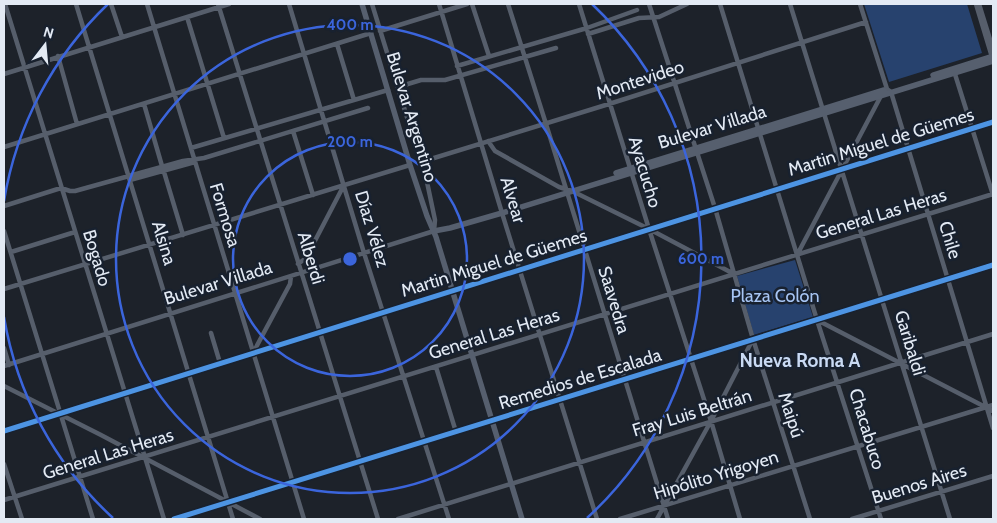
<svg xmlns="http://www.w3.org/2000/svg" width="997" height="523" viewBox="0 0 997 523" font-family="Cabin,sans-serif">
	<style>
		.green { fill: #27426e }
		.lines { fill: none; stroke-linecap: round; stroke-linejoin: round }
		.minor { stroke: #565e6b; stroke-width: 4.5 }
		.major { stroke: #565f6e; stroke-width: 5.5 }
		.cycleway-casing { stroke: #18212f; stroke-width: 8 }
		.cycleway { stroke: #4d94e3; stroke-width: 5 }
		.ring { fill: none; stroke: #3b65dc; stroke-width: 2.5 }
		.labels { text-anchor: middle; stroke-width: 5; stroke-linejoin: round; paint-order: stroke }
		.street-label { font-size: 18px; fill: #e3eaf4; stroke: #18212f }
		.park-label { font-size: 18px; fill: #a7c5f4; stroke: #18212f }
		.neighbourhood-label { font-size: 19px; font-weight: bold; fill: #c9daf4; stroke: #18212f }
		.centre { fill: #3b65dc; stroke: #18212f; stroke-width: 2.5 }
		.ring-label { font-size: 15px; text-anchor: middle; font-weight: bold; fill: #3b65dc; stroke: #18212f; stroke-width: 5; stroke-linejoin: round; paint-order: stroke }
	</style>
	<rect width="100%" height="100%" fill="#1d222a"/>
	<path class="green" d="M864,4H967L982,53L889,82Z
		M795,260L813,317L754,335L737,276Z"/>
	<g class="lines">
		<path class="minor" d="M5,4L164,519
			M76,4L233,519
			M111,4L122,37
			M147,4L304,519
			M218,4L378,519
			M289,4L364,253L449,519
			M439,4L502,213L597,519
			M472,4L489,56
			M508,4L546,124L668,519
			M579,4L649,229L711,421L740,519
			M649,4L715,208L753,339L810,519
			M720,4L817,320L881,519
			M790,4L950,519
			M860,4L887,89L891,92L993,428
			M976,4L992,57
			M979,4L993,49
			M187,17L224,138
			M380,31L467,4
			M588,34L639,18L659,17L687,4
			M337,44L354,100
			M58,56L77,124
			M457,66L587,28L637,10
			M954,71L993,195
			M4,74L229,4
			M398,87L421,80H445L556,48
			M144,104L162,166
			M293,131L313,195
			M488,141L495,151L559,187L572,191L649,229L734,274
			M4,147L371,33
			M191,148L388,90
			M421,162L609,104L866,22
			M164,172L183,235
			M130,180L195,162
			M4,206L61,188L70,191H75L183,161L204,158L368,108
			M4,231L93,519
			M11,252L75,232
			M797,255L882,94
			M298,264L306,258L344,185
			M4,289L410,165
			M817,320L993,411
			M211,333L220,363
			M4,348L9,365
			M253,353L290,284L291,276
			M4,366L434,231L435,220L427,182L372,4
			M436,367L456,432
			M4,386L101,435L260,519
			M4,431L993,122
			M4,464L22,519
			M4,500L993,194
			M174,519L993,265
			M398,519L993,334
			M620,519L993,405
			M657,519L711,421L753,339
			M852,519L993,476"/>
		<path class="major" d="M362,4L410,165L427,216L436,237L522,519
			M933,75L993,56
			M616,173L884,90
			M434,231L450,228L502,213L993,61"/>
		<defs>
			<path id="cycleway" d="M4,431L993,122
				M174,519L993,265"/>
		</defs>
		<use href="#cycleway" class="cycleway-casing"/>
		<use href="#cycleway" class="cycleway"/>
	</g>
	<g class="ring">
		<circle cx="350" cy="259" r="117"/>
		<circle cx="350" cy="259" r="234"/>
		<path d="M113 518A351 351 0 0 1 4 317M4 201A351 351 0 0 1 108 4M592 4A351 351 0 0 1 587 518"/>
	</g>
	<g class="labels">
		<g class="street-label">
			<text transform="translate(640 80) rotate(-18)" y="6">Montevideo</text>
			<text transform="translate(412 117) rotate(73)" y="6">Bulevar Argentino</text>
			<text transform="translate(712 127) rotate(-17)" y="6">Bulevar Villada</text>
			<text transform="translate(881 142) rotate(-17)" y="6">Martin Miguel de Güemes</text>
			<text transform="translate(645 172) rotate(73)" y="6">Ayacucho</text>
			<text transform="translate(513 200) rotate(73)" y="6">Alvear</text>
			<text transform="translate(881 214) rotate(-17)" y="6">General Las Heras</text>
			<text transform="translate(225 215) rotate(73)" y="6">Formosa</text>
			<text transform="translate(372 229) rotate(73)" y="6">Díaz Vélez</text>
			<text transform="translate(950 240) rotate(73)" y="6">Chile</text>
			<text transform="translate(164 243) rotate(73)" y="6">Alsina</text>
			<text transform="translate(97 258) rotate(73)" y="6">Bogado</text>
			<text transform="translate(311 258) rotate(73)" y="6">Alberdi</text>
			<text transform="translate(494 263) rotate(-17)" y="6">Martin Miguel de Güemes</text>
			<text transform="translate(218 283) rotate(-17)" y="6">Bulevar Villada</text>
			<text transform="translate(614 300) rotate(73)" y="6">Saavedra</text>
			<text transform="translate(494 334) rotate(-17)" y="6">General Las Heras</text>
			<text transform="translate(910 343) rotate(73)" y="6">Garibaldi</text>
			<text transform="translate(580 379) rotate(-17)" y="6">Remedios de Escalada</text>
			<text transform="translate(692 413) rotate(-17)" y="6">Fray Luis Beltrán</text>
			<text transform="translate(791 415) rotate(72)" y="6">Maipú</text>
			<text transform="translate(867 429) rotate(73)" y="6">Chacabuco</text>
			<text transform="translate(108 454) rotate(-17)" y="6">General Las Heras</text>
			<text transform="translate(716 475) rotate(-17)" y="6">Hipólito Yrigoyen</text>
			<text transform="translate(919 484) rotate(-17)" y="6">Buenos Aires</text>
		</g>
		<g class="park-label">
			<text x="775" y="302">Plaza Colón</text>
		</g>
		<g class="neighbourhood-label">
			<text x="800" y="367">Nueva Roma A</text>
		</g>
	</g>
	<circle cx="350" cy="259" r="8" class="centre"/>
	<g class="ring-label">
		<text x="350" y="30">400 m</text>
		<text x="350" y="147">200 m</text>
		<text x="701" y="264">600 m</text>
	</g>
	<rect width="997" height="523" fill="none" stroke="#e3eaf4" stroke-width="10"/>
	<g transform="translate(45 45) rotate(16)" stroke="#18212f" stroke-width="4" paint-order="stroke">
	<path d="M0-4L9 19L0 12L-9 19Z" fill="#e3eaf4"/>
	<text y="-8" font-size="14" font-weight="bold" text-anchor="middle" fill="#e3eaf4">N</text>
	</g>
</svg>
